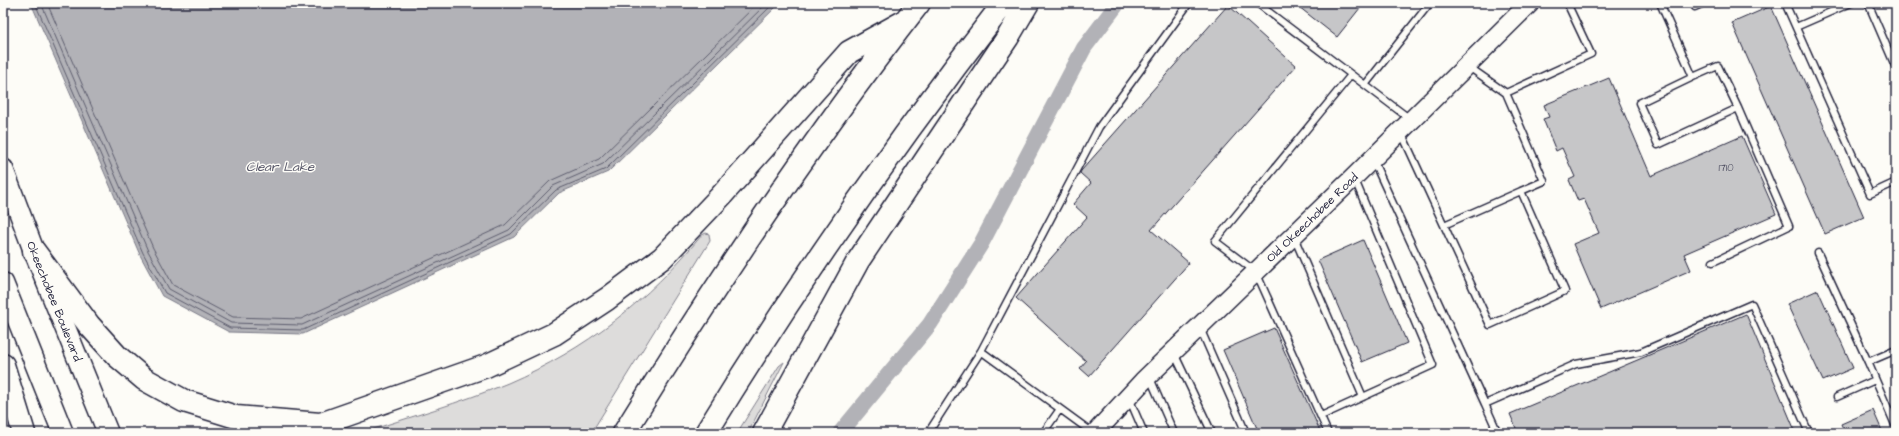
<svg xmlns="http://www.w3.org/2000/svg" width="1899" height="436" viewBox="0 0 1899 436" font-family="'Architects Daughter',sans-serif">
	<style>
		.green { fill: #dddcdb; stroke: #807f8b }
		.water { fill: #b2b2b7; stroke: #787885 }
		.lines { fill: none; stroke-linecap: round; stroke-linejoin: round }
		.shore { stroke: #5c5c6d; stroke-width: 1 }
		.canal { stroke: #b2b2b7; stroke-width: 16 }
		.building { fill: #c6c6c8; stroke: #22223b }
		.lane-casing { stroke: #22223b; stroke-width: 9 }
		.secondary-casing { stroke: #22223b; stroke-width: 21 }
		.primary-casing { stroke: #22223b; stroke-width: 23 }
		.highway-casing { stroke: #22223b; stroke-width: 25 }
		.lane { stroke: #fdfcf7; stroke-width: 6 }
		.secondary { stroke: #fdfcf7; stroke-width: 18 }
		.primary { stroke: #fdfcf7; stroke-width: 20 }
		.highway { stroke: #fdfcf7; stroke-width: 22 }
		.labels { text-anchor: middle; stroke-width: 3; stroke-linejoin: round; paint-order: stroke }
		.number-label { font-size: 10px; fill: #4b4b5e }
		.street-label { font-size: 12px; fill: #22223b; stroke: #fdfcf7 }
		.water-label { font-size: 13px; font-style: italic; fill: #545466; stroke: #fdfcf7 }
	</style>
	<rect width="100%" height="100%" fill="#fdfcf7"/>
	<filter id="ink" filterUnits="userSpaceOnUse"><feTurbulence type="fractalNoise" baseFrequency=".025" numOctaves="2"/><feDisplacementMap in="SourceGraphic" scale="8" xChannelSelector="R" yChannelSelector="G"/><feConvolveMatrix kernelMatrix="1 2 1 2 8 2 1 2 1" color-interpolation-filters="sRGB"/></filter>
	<g filter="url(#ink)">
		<path class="green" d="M706,233L709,234L710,241L591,433H361C410,417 460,403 508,383C587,349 647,301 702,235Z
			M784,362L748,433H737L779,366Z"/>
		<path class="water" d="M31,3H780L608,172L559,193L514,237L303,334L229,332L162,296L140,255Z"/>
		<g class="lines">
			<path class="shore" d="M35,3L143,253L165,293L230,328L303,330L511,234L556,190L606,169L774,3
				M41,3L148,251L169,289L231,323L302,325L509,230L553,186L603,164L767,3
				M47,3L153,248L173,285L233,317L301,319L505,225L550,181L599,159L758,3"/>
			<path class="canal" d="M840,433L930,324L981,244L1084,48L1118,3"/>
		</g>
		<path class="building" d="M1294,3H1364L1337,37Z
			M1228,5L1296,66L1151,230L1189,263L1089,376L1080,368L1086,361L1016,298L1087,217L1073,204L1091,183L1080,173L1081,171Z
			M1771,6L1864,217L1825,234L1732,23Z
			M1609,78L1651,176L1742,136L1776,214L1684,254L1691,270L1601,309L1573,244L1599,233L1584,199L1578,201L1569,180L1575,177L1562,148L1556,151L1543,119L1549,117L1544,105Z
			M1363,240L1407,343L1362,362L1318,260Z
			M1818,290L1853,368L1823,381L1787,304Z
			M1746,314L1796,433H1518L1510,414Z
			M1274,328L1321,433H1259L1223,350Z
			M1873,410L1883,433H1845L1841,424Z"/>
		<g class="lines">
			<defs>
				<path id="lane" d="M1257,3L1365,85L1430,3
					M1660,3L1693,77L1639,103L1658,145L1738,108L1789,226L1713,262
					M1785,3L1870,194L1896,182
					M1868,3L1896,68
					M1695,7L1704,3
					M1796,27L1851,3
					M1469,67L1506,93L1544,181L1521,191
					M1693,77L1718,66L1738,108
					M1365,85L1410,119
					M1506,93L1591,54L1567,3
					M1401,132L1490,325L1565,291L1521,191L1444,225
					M1373,160L1485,404
					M1294,237L1363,397
					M1818,253L1868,362
					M1200,328L1246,433
					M1896,350L1868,362L1896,427
					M981,351L1099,127L1189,3
					M1174,353L1212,433
					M1150,378L1174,433
					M1837,397L1875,380
					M1129,398L1144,433
					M1321,416L1433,365L1355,180
					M928,433L981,351L1093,433
					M1043,433L1060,409
					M1328,433L1256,272L1215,241L1351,75
					M1498,433L1485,404L1576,364L1641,352L1752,304L1809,433"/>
				<g id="secondary">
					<path id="s1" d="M1095,433L1143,381L1354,177L1530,3"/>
				</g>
				<g id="primary">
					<path id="s2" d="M3,169L34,251L108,433"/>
					<path d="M3,283L63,433"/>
				</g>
				<path id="highway" d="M34,251L89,325L117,356L144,379L184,401L236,417L320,424
					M3,365L24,433
					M300,433L321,424L486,366L554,334L607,299L662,258L721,196L849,52L905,21
					M624,433C715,285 812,140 919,3
					M706,433C797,284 897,141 1004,3
					M764,433L858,261L1008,37L1028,3"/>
			</defs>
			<use href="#lane" class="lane-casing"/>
			<use href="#secondary" class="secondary-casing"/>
			<use href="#primary" class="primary-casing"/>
			<use href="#highway" class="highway-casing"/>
			<use href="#lane" class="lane"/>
			<use href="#secondary" class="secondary"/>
			<use href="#primary" class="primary"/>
			<use href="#highway" class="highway"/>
		</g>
	</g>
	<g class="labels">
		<g class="number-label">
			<text x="1726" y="171">1710</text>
		</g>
		<g class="street-label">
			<text dy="4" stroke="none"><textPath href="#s1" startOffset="306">Old Okeechobee Road</textPath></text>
			<text dy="4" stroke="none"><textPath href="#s2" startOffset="142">Okeechobee Boulevard</textPath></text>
		</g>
		<g class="water-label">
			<text x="280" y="171">Clear Lake</text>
		</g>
	</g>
	<rect width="1899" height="436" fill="none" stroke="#fdfcf7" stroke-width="16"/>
	<rect x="8" y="8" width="1883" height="420" fill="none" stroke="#22223b" stroke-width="1.5" filter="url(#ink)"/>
</svg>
